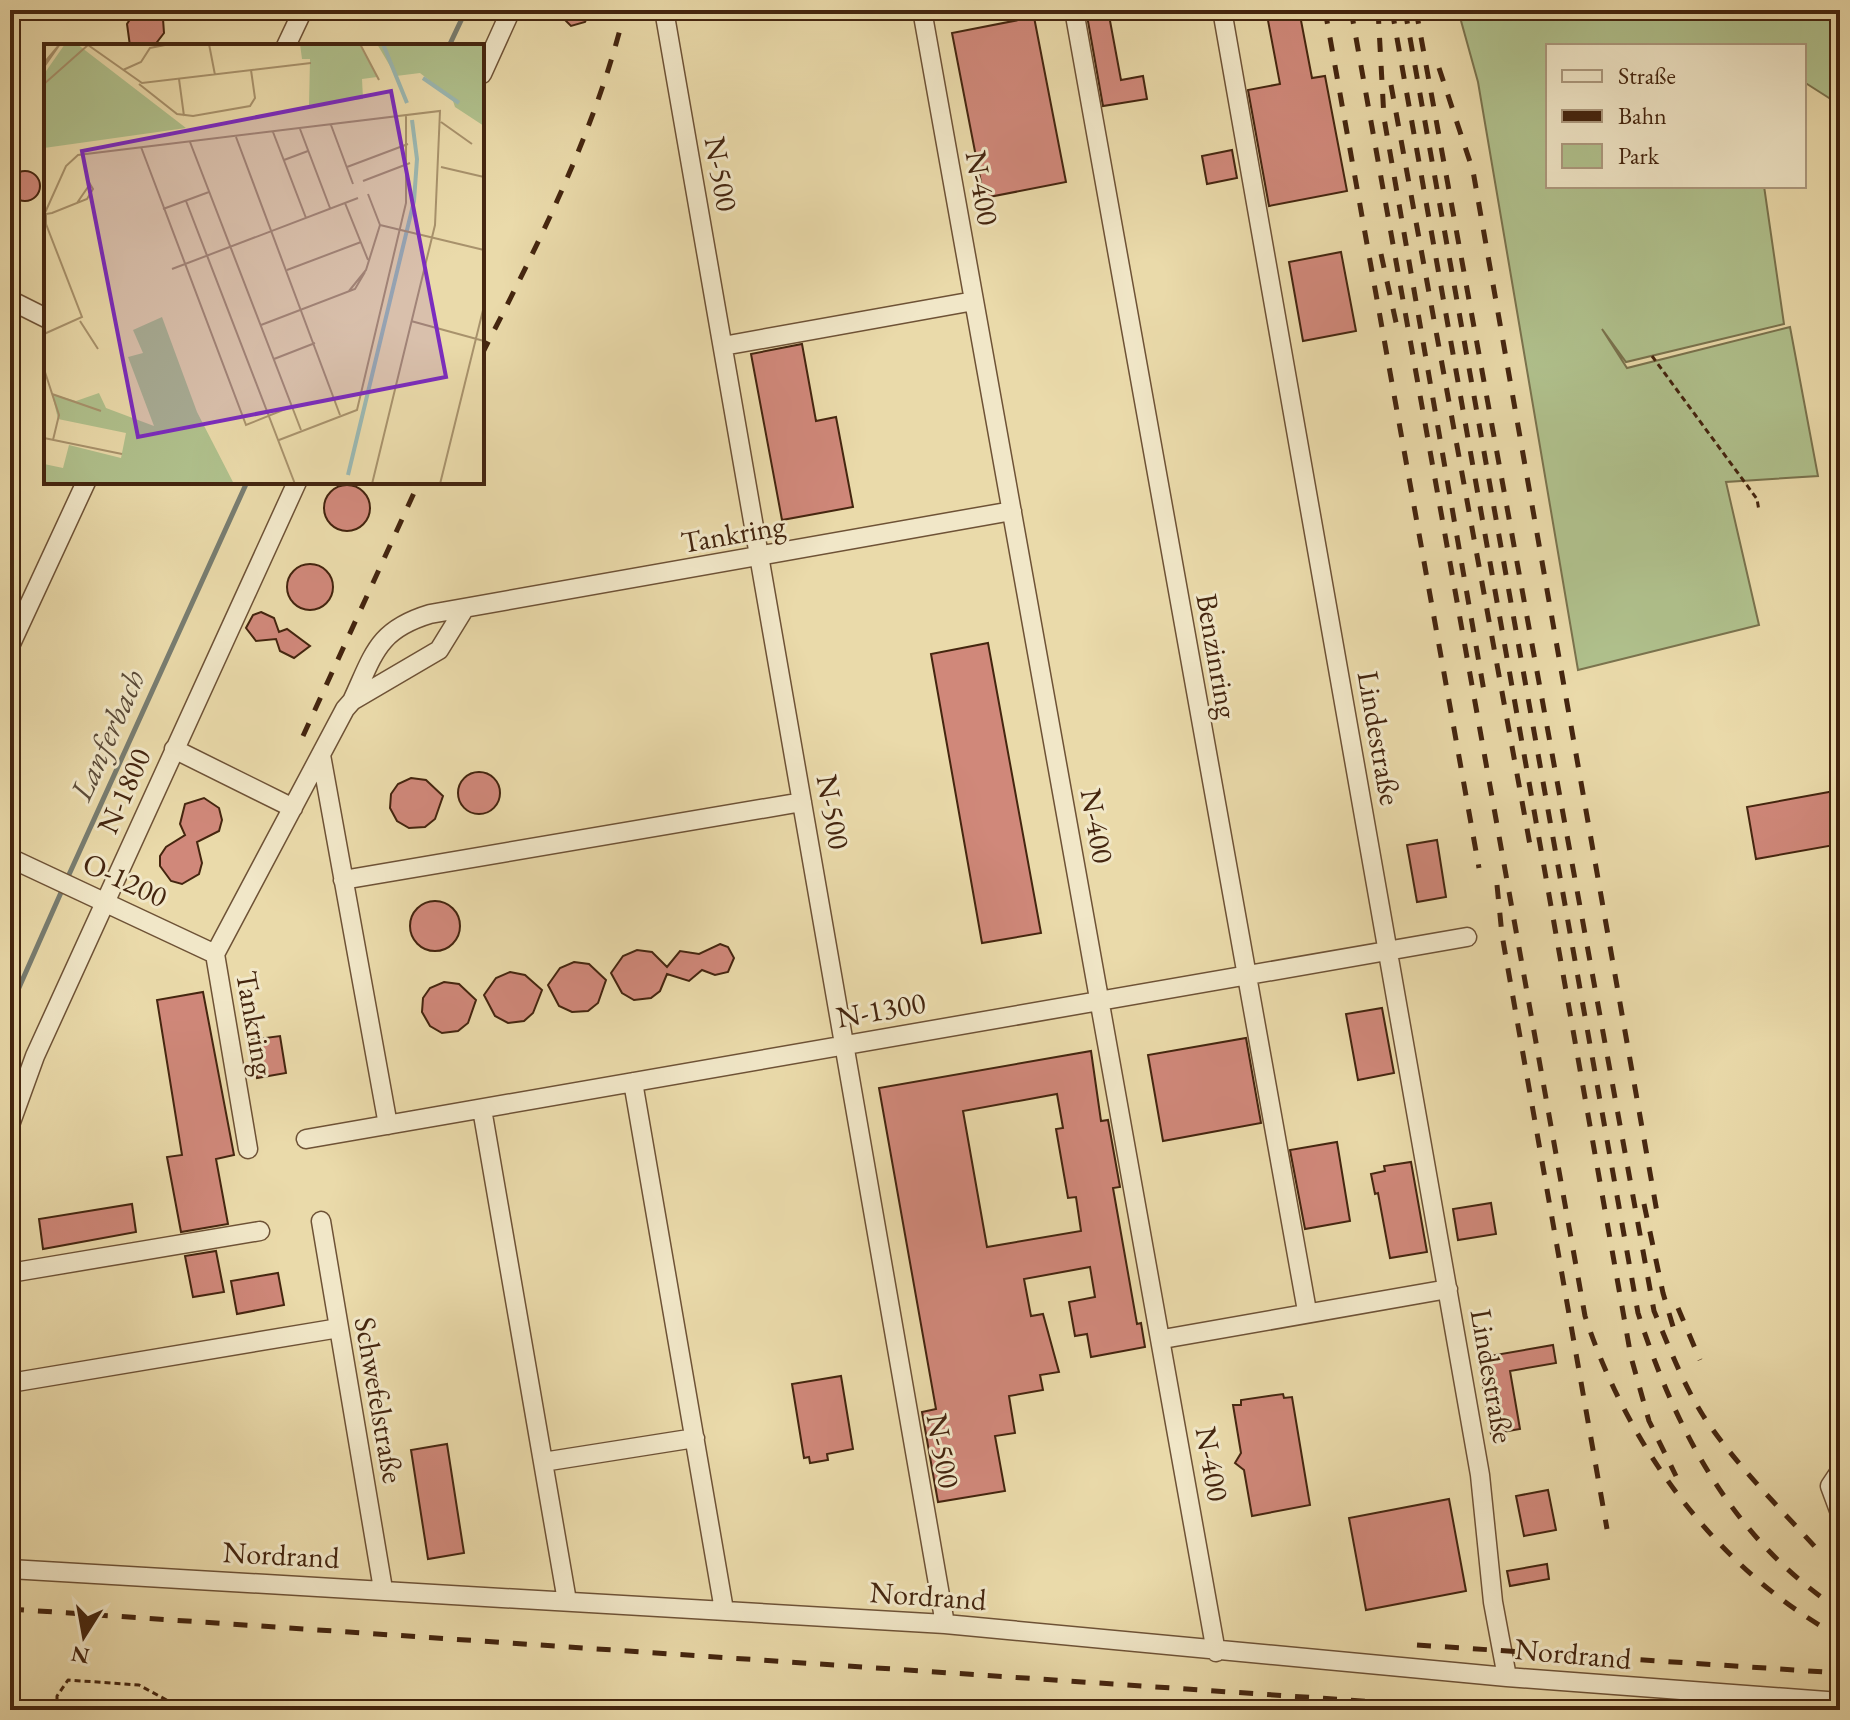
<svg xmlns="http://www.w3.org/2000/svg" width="1850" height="1720" viewBox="0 0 1850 1720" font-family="'EB Garamond',serif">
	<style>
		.green { fill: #b0c18d; stroke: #7a734e; stroke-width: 2 }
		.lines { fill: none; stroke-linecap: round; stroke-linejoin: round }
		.stream { stroke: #787d71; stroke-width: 5 }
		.building { fill: #d0887a; stroke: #44250f; stroke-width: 2; fill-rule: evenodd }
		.minor-casing { stroke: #6e5236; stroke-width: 21 }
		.path { stroke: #44250f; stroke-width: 3; stroke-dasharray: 6 4; stroke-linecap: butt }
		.minor { stroke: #f1e7c8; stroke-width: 18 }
		.rail { stroke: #44250f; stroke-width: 5; stroke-dasharray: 14 14; stroke-linecap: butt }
		.labels { text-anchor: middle; stroke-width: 6; stroke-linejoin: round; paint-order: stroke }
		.street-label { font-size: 30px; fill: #44250f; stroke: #f1e7c8 }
		.water-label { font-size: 32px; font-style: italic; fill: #5a4a38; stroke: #f1e7c8 }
		.inset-river { fill: none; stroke: #9bb8b2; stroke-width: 4 }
		.inset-road { fill: none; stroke: #a8926c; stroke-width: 2 }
		.view { fill: #7b2cbf; fill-opacity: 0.15; stroke: #7b2cbf; stroke-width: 4 }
		.inset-edge { fill: none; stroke: #44250f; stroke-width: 4 }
	</style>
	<rect width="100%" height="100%" fill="#eadaaa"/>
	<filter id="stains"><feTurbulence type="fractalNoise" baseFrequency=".0025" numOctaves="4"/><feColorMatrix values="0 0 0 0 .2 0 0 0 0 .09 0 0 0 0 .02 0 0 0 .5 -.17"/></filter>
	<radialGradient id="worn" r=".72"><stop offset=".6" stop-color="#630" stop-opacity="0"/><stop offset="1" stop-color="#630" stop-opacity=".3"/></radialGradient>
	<path class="green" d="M1458,10H1840V105L1804,82V46H1548V186H1764L1784,324L1626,362L1602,329L1627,368L1790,327L1818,476L1726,482L1759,625L1578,670L1478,82Z"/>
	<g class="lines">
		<path class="stream" d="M449,46L466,10
			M67,879L247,482
			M10,1008L63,888"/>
	</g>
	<path class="building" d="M136,10H155L163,19L164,33L154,46H130L127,24Z
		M555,10H591L585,22L571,26Z
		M1086,10H1108L1121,80L1143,76L1147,99L1103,106Z
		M1266,10H1299L1312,78L1325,76L1347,191L1269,206L1248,90L1280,84Z
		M1034,17L1066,182L984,198L952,33Z
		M1232,150L1237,178L1207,184L1202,156Z
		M10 186a15 15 0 1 1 30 0a15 15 0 1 1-30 0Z
		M1341,252L1356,331L1303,341L1289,262Z
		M802,344L816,421L836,417L853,507L782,520L751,354Z
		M324 508a23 23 0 1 1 46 0a23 23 0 1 1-46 0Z
		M287 587a23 23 0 1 1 46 0a23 23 0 1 1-46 0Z
		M261,612L274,618L279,632L287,629L310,646L294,658L280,651L276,639L256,641L246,628L253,615Z
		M988,643L1041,933L982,943L931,654Z
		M458 793a21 21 0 1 1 42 0a21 21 0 1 1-42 0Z
		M411,778L426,780L443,796L435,819L425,827L409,828L397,821L390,808L391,794L398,784Z
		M1840,790V844L1756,859L1747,807Z
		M204,798L219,808L222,820L219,831L197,842L202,863L199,874L182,884L171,881L160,866V856L166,847L185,835L180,824L185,804Z
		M1437,840L1446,897L1417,902L1407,845Z
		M410 926a25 25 0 1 1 50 0a25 25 0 1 1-50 0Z
		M720,944L728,947L734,958L728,972L715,975L702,970L689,981L667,974L660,991L651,998L634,1000L622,993L611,973L623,956L637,950L652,952L667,967L680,951L699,954Z
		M574,962L589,964L606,980L598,1003L588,1011L572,1012L559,1006L548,985L560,968Z
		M510,972L525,975L542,990L533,1013L524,1021L508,1023L495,1016L484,995L496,978Z
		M444,982L459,984L476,1000L468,1023L458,1031L442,1033L430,1026L422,1012L423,998L430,988Z
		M203,992L234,1155L216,1159L228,1224L181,1232L167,1157L182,1155L157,1000Z
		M1382,1008L1394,1073L1358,1080L1346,1014Z
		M280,1036L286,1073L257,1078L250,1040Z
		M1246,1038L1261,1123L1163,1141L1148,1055Z
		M1091,1051L1101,1121L1108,1120L1120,1187L1113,1188L1137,1324L1141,1323L1145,1347L1091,1357L1087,1334L1075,1336L1069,1302L1095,1297L1090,1267L1024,1279L1031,1316L1043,1314L1059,1372L1040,1375L1043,1390L1009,1396L1015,1433L995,1436L1005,1491L938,1502L922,1412L936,1409L879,1088ZM1057,1094L1063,1128L1056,1129L1068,1198L1076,1197L1081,1231L987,1247L963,1111Z
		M1337,1142L1350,1221L1305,1229L1290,1150Z
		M1411,1162L1427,1252L1390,1258L1378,1193L1375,1194L1371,1174L1385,1171L1384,1166Z
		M1491,1203L1496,1234L1458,1240L1453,1209Z
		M132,1204L136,1232L43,1249L39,1219Z
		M216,1251L224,1292L193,1297L185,1256Z
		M278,1273L284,1305L237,1314L231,1281Z
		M1553,1345L1556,1363L1510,1371L1520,1429L1491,1434L1478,1358Z
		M841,1376L853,1449L827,1454L828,1460L810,1463L809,1457L804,1458L792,1384Z
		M1283,1394L1284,1398L1292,1397L1310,1505L1252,1516L1244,1470L1235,1463L1241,1453L1233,1405H1241V1400Z
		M447,1444L464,1553L428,1559L411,1450Z
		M1548,1490L1556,1530L1524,1536L1516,1496Z
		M1449,1499L1466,1591L1366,1610L1349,1518Z
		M1547,1564L1549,1579L1510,1586L1507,1571Z"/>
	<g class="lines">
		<defs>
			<path id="minor" d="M664,10L945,1624
				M922,10L1216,1652
				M1074,10L1307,1311
				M1222,10L1480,1475L1493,1602L1507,1677
				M286,46L303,10
				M482,74L511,10
				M10,300L46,318
				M723,346L974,301
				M10,646L86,482
				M352,701C374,654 377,630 430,614L1012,511
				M174,749L293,808
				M321,755L388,1125
				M10,858L215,954
				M343,880L802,802
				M633,1082L724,1610
				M482,1109L567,1601
				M10,1125L35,1056L297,482
				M306,1139L1467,937
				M248,1149L215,954L345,709L352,701L439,650L463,611
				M321,1221L383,1589
				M10,1273L260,1231
				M1163,1339L1448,1289
				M10,1383L339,1328
				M543,1462L695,1438
				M1840,1471L1830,1486L1840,1513
				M10,1569L945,1624L1507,1677L1840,1702"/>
		</defs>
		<use href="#minor" class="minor-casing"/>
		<path class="path" d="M1652,356L1757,499L1759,511
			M57,1710V1696L68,1680L139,1685L185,1710"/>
		<use href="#minor" class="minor"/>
		<path class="rail" d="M1325,10L1479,868
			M1351,10L1585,1316C1628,1447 1717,1570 1840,1637
			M1378,10L1384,118L1485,697
			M1392,10L1631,1357L1649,1421L1676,1476
			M1405,10L1638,1313C1676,1431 1733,1540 1840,1610
			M1416,10L1654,1311C1669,1347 1683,1384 1704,1417C1736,1465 1778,1506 1817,1549
			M1439,68L1473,171L1658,1218
			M1391,85L1530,845
			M1381,254L1399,336
			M482,354C538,245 596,130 625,10
			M303,736L419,482
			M1497,885L1502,935L1607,1529
			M1644,1204L1663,1293L1677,1340
			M1678,1308L1700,1360
			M10,1609L1495,1710
			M1417,1645L1840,1673"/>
	</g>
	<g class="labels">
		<g class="street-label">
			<text transform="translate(721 174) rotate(80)" y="10">N-500</text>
			<text transform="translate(982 188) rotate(80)" y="10">N-400</text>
			<text transform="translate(733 534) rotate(-10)" y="10">Tankring</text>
			<text transform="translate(1217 656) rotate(80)" y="10">Benzinring</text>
			<text transform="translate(1379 738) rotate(80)" y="10">Lindestraße</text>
			<text transform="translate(124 791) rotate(-66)" y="10">N-1800</text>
			<text transform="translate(833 812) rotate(80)" y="10">N-500</text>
			<text transform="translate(1097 826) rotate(80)" y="10">N-400</text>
			<text transform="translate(125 880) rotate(25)" y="10">O-1200</text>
			<text transform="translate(881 1010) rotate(-10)" y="10">N-1300</text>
			<text transform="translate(255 1023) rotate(80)" y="10">Tankring</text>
			<text transform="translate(1492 1376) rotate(80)" y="10">Lindestraße</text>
			<text transform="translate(379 1400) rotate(80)" y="10">Schwefelstraße</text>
			<text transform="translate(943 1451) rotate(80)" y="10">N-500</text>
			<text transform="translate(1212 1464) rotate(80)" y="10">N-400</text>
			<text transform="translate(281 1555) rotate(3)" y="10">Nordrand</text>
			<text transform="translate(928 1596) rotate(4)" y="10">Nordrand</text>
			<text transform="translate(1573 1654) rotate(5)" y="10">Nordrand</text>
		</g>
		<g class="water-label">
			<text transform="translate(107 735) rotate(-66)" y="11">Lanferbach</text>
		</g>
	</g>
	<g transform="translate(44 44)">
		<rect width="440" height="440" fill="#eadaaa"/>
		<path d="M21,0H33L142,84L0,104V30ZM256,0H315L333,33L318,35L319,55L265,61L266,15H258ZM333,0H440V82L411,63L408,54L376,29L352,32ZM118,273L153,368L190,440H0V420L19,424L25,401L77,414L82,389L14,375L8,350L32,357L55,349L62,364L110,382L84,313L99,309L89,286Z" fill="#b0c18d"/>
		<path class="inset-river" d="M339,0L363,59M379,34L415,59M304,431L370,157L373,115L368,76"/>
		<path class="inset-road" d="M165,0L171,31M316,0L335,36M0,19L16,0M0,23L16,0M79,26L97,18L106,4L126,0M135,35L140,72M0,40L44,1L98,39L267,19M95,40L133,70L149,72L206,62L211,54L207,26M397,78L428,100M287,81L309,140M256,85L286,164M229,88L262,174M192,93L296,371M146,98L257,386M97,103L202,381L249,362M240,116L264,107M303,123L364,100M397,123L440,133M319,137L366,119M142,157L251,440M301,159L324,216M119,165L165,148M0,171L22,122L34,111L396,67L391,181L328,440M336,181L440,206M128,225L314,154M243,226L317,198M305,247L322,226L336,181L324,150M36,277L54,305M367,277L440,297M217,281L311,245L321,228M0,290L38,273L2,180V170L8,169L43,155L49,145L46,140L33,159M230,315L271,299M0,325L15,371L9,396M8,350L57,367M0,394L78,410M235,396L313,366L362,159V71M396,440L440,262"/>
		<path class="view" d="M347,47L402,333L94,393L38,107Z"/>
		<rect width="440" height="440" class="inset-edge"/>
	</g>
	<rect width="1850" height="1720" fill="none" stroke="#eadaaa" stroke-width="40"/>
	<rect x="12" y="12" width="1826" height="1696" fill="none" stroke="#44250f" stroke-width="4"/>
	<rect x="20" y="20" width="1810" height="1680" fill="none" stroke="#44250f" stroke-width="2"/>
	<rect x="1546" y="44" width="260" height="144" fill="#f1e7c8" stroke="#ac997e" stroke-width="2"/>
	<rect x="1562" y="70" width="40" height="12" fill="#f1e7c8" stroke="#ac997e" stroke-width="2"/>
	<text x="1618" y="84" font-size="24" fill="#44250f">Straße</text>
	<rect x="1562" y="110" width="40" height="12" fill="#44250f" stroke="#ac997e" stroke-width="2"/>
	<text x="1618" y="124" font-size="24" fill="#44250f">Bahn</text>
	<rect x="1562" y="144" width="40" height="24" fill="#b0c18d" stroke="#ac997e" stroke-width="2"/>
	<text x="1618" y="164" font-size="24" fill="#44250f">Park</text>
	<g transform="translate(84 1636) rotate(191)" stroke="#f1e7c8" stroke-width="6" paint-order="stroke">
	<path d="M0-6L14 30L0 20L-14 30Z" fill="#44250f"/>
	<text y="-12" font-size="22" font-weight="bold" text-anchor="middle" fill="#44250f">N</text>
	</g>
	<rect width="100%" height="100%" filter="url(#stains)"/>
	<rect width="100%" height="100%" fill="url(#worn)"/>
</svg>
